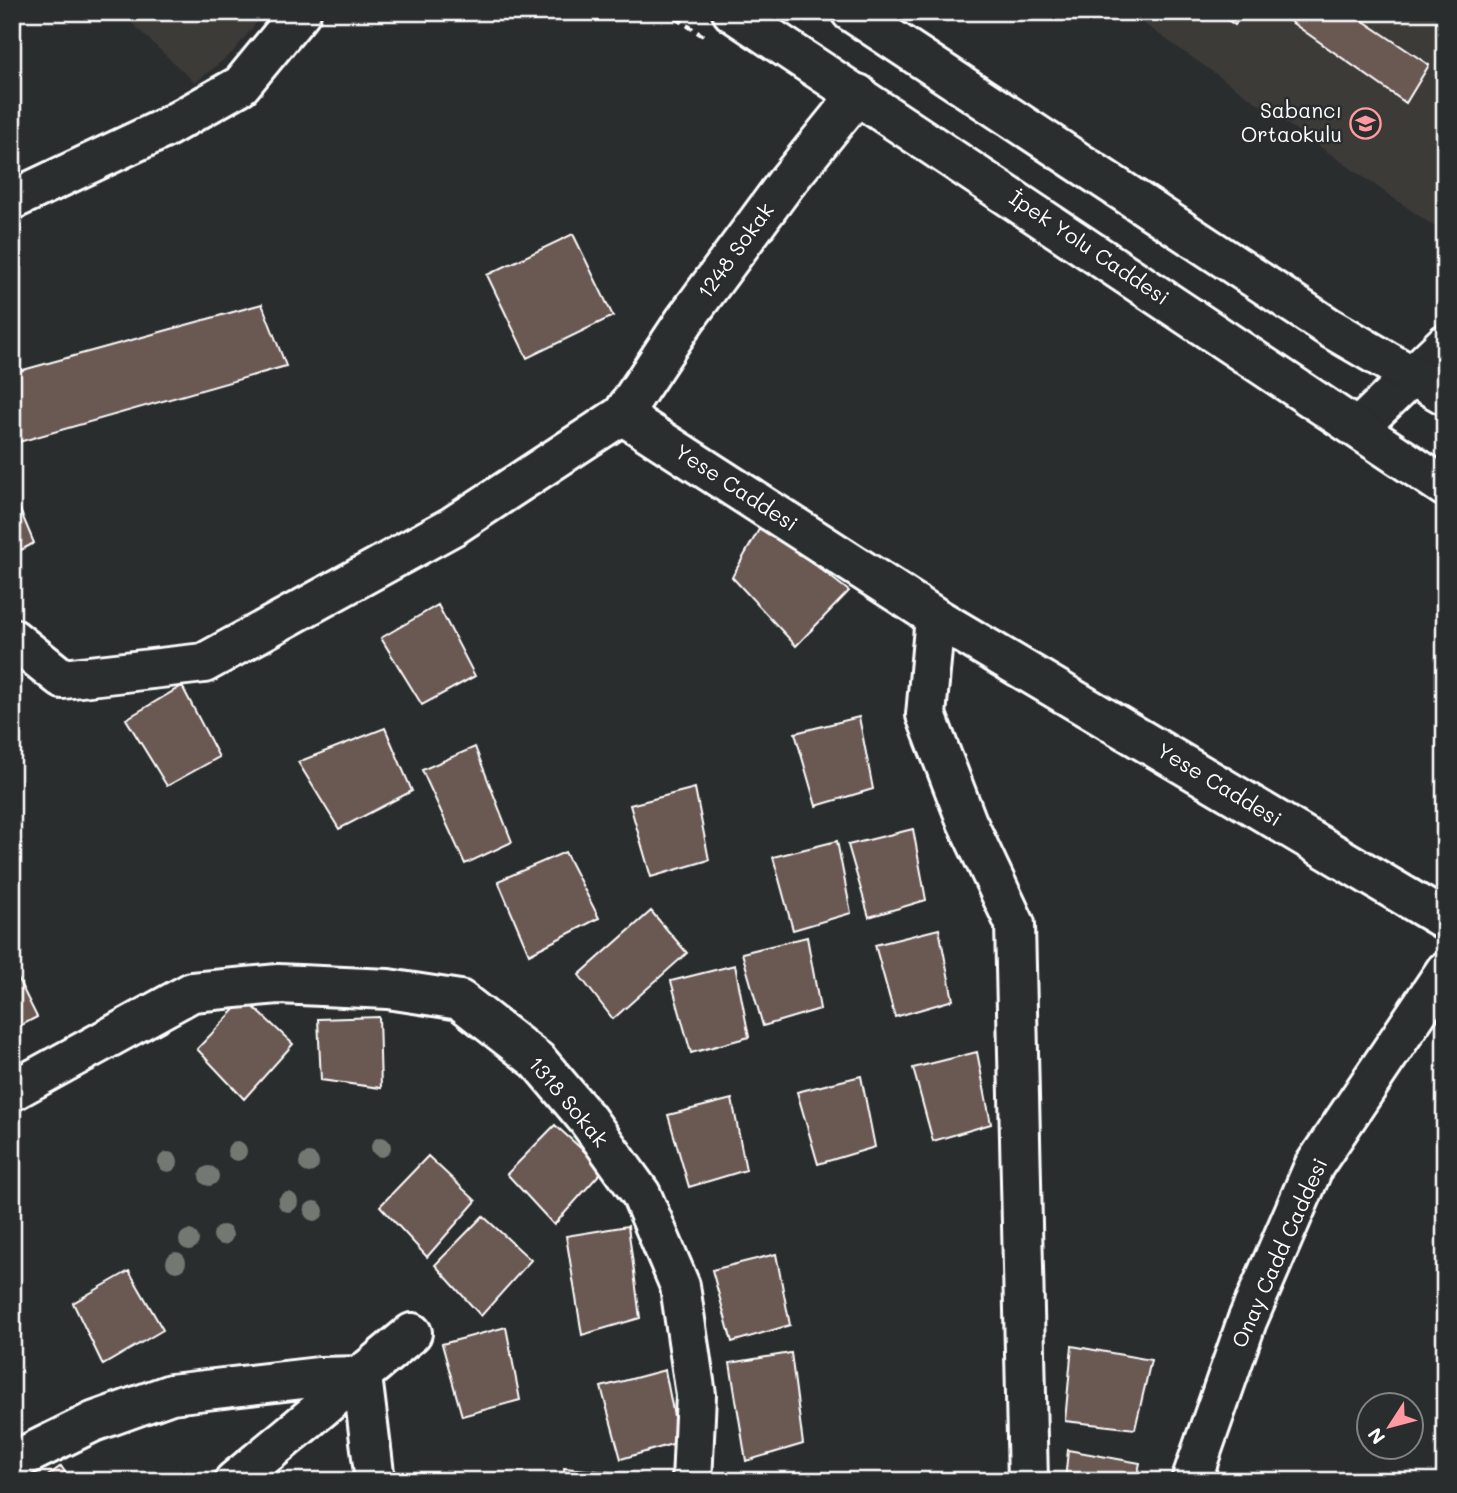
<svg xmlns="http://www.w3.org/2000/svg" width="1457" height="1493" viewBox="0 0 1457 1493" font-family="Mali,sans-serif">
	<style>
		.built { fill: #3d3a39 }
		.building { fill: #6a5953; stroke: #fff; stroke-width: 2 }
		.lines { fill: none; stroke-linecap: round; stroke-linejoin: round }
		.minor-casing { stroke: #fff; stroke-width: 44 }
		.major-casing { stroke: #fff; stroke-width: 44 }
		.highway-casing { stroke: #fff; stroke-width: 44 }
		.path { stroke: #fff; stroke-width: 4.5; stroke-dasharray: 7 5; stroke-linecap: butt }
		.minor { stroke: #2a2d2e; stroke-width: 38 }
		.major { stroke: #2a2d2e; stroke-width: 38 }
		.highway { stroke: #2a2d2e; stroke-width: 38 }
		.tree { fill: #737872 }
		.labels { text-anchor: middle; stroke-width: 5; stroke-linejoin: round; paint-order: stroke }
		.poi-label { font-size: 21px; fill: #fff; stroke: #2a2d2e; text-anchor: end }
		.street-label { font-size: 21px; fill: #fff; stroke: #2a2d2e }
	</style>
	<rect width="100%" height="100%" fill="#2a2d2e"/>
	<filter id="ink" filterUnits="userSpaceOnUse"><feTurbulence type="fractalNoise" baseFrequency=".0143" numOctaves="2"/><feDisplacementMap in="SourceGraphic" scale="14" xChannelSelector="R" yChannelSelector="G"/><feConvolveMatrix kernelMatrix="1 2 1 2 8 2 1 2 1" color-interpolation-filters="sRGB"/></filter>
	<g filter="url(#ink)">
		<path class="built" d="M120,12H265L233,52L195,83Z
			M1127,12H1445V234Z"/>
		<path class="building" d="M1216,12H1243L1235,25Z
			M1277,12H1350L1429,65L1406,103Z
			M573,234L613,316L527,358L487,275Z
			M262,304L286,366L12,444V373Z
			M12,491L34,543L12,555Z
			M762,524L849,591L796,646L732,577Z
			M438,605L475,676L422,705L381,638Z
			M182,686L219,757L167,786L126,719Z
			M859,717L873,789L816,806L795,733Z
			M385,728L412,791L339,829L298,762Z
			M475,747L512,842L465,864L422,770Z
			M695,788L709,860L651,877L630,805Z
			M913,829L926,900L869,917L848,845Z
			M837,841L851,913L793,930L773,857Z
			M565,852L599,918L529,954L498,881Z
			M651,911L687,953L613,1019L579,975Z
			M939,929L953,1000L895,1017L875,945Z
			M807,937L820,1009L763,1026L742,953Z
			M735,965L749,1037L691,1053L671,981Z
			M12,967L37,1017L12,1030Z
			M245,999L293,1044L244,1099L197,1049Z
			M379,1017L381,1088L321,1080L318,1019Z
			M977,1052L991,1124L933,1141L913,1068Z
			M861,1076L875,1147L818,1164L797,1092Z
			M732,1099L746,1170L689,1187L668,1115Z
			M555,1125L604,1169L554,1225L507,1174Z
			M428,1156L476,1201L427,1257L380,1206Z
			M483,1216L531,1260L481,1316L435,1265Z
			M628,1226L640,1318L582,1335L566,1236Z
			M776,1254L790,1325L732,1342L712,1270Z
			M129,1271L163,1330L103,1365L73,1303Z
			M506,1327L520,1400L462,1416L442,1344Z
			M1072,1346L1151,1360L1135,1429L1065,1421Z
			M791,1353L803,1444L746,1461L730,1363Z
			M665,1370L679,1442L621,1459L601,1387Z
			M1068,1450L1140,1463L1136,1481H1065Z
			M61,1466L71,1481H41Z
			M564,1468L641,1475V1481H565Z"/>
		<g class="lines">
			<defs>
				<path id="minor" d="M12,200L165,128L241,85L301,12
					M622,415L935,617L1445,920
					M935,617L926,715L967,822L1015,924L1028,1481
					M12,638L63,679L204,663L453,526L622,415L685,320L786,183L858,94
					M12,1091L192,992L278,984L388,989L460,1000L538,1061L587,1119L641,1194L680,1286L696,1395L692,1481
					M12,1462L93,1422L171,1394L319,1377L362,1376L375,1481
					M234,1481L412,1333
					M1191,1481L1247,1321L1314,1166L1445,971"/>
				<path id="major" d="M1358,428L1445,344"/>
				<path id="highway" d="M732,12L1445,487
					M851,12L1330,328L1445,395"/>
			</defs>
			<use href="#minor" class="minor-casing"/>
			<use href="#major" class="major-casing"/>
			<use href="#highway" class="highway-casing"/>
			<path class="path" d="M667,12L705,37"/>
			<use href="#minor" class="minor"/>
			<use href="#major" class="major"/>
			<use href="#highway" class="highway"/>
		</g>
		<g class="tree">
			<circle cx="381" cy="1147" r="10"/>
			<circle cx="237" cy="1151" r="10"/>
			<circle cx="168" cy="1162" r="10"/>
			<circle cx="309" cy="1163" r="10"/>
			<circle cx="209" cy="1176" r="10"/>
			<circle cx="288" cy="1202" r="10"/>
			<circle cx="314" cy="1211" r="10"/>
			<circle cx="223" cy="1235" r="10"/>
			<circle cx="189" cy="1240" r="10"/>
			<circle cx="176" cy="1262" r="10"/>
		</g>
	</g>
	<defs>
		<symbol id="school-ring" viewBox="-11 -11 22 22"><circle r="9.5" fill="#2a2d2e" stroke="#ff9aa2" stroke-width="1.5"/><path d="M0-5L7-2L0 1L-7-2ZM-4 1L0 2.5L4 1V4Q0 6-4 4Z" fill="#ff9aa2"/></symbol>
	</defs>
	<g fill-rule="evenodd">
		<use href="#school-ring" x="1348" y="106" width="35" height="35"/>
	</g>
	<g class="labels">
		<g class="poi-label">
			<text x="1342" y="118">Sabancı<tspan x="1342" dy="24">Ortaokulu</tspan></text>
		</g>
		<g class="street-label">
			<text transform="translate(1089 248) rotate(34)" y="7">İpek Yolu Caddesi</text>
			<text transform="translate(736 251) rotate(-54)" y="7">1248 Sokak</text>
			<text transform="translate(736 488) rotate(33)" y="7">Yese Caddesi</text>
			<text transform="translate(1219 785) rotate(31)" y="7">Yese Caddesi</text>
			<text transform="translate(568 1102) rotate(50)" y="7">1318 Sokak</text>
			<text transform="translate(1280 1253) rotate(-66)" y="7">Onay Cadd Caddesi</text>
		</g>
	</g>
	<rect width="1457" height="1493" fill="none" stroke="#2a2d2e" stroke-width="42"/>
	<rect x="21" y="21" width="1415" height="1451" fill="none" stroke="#fff" stroke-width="2.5" filter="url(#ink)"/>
	<g transform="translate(1390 1426) rotate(234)"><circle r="33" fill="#2a2d2e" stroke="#7f8182" stroke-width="2"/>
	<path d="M0-5L12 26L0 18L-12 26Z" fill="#ff9aa2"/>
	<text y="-10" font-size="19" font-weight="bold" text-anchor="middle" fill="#ffffff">N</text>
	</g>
</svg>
